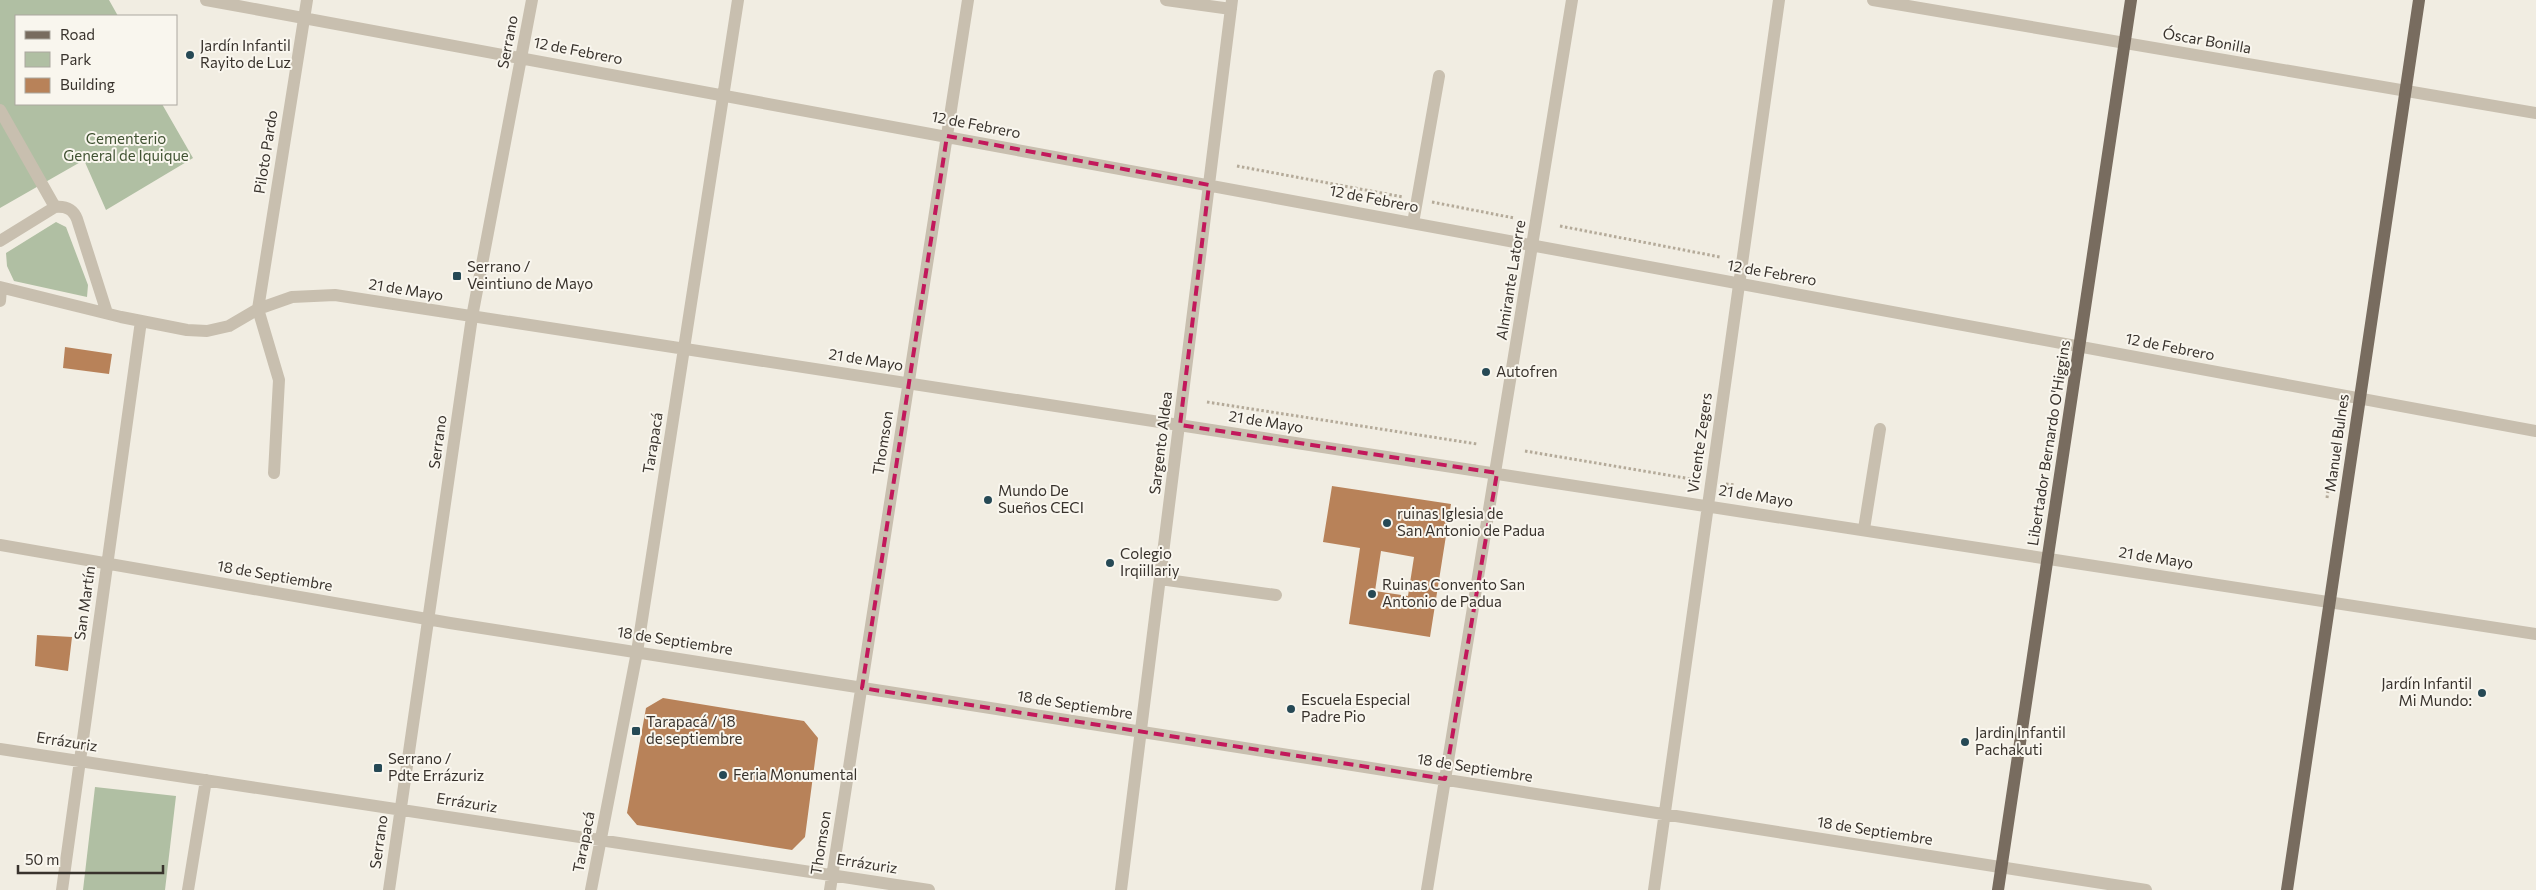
<svg xmlns="http://www.w3.org/2000/svg" width="2536" height="890" viewBox="0 0 2536 890" font-family="Commissioner,sans-serif">
	<style>
		.green { fill: #b0bfa3 }
		.building { fill: #b88259; fill-rule: evenodd }
		.lines { fill: none; stroke-linecap: round; stroke-linejoin: round }
		.path { stroke: #b4aa99; stroke-width: 3; stroke-dasharray: 2.5 2.5; stroke-linecap: butt }
		.minor { stroke: #c8bfaf; stroke-width: 12 }
		.major { stroke: #786c5f; stroke-width: 12 }
		.marked { fill: none; stroke: #c2185b; stroke-width: 4; stroke-dasharray: 10 6; stroke-linejoin: round }
		.poi-dot { fill: #264955; stroke: #f9f6ee; stroke-width: 2 }
		.labels { text-anchor: middle; stroke-width: 4; stroke-linejoin: round; paint-order: stroke }
		.street-label { font-size: 15px; fill: #38322c; stroke: #f9f6ee }
		.poi-label { font-size: 15px; fill: #38322c; stroke: #f9f6ee; text-anchor: start }
		.park-label { font-size: 15px; fill: #415333; stroke: #f9f6ee }
	</style>
	<rect width="100%" height="100%" fill="#f1ede2"/>
	<path class="green" d="M0,0H109L118,16H16V104H162L193,158L106,210L84,160L0,208Z
		M56,222L66,227L88,285L87,297L14,281L7,266L6,253Z
		M95,787L176,796L165,890H83Z"/>
	<path class="building" d="M65,347L112,354L109,374L63,368Z
		M1332,486L1451,504L1430,637L1349,624L1360,548L1323,542ZM1381,551L1414,557L1408,596L1375,591Z
		M37,635L72,637L68,671L35,666Z
		M663,698L804,721L818,738L805,837L792,850L637,825L627,813L646,708Z"/>
	<g class="lines">
		<path class="path" d="M1237,166L1403,197
			M1432,202L1514,218
			M1560,226L1720,257
			M1207,402L1477,444
			M1525,451L1697,480
			M1726,484L1735,485
			M2327,498L2339,410"/>
		<path class="minor" d="M206,0L2536,431
			M1166,0L1231,9
			M1873,0L2536,113
			M0,110L55,207
			M1413,223L1439,76
			M0,241L55,207C66,206 73,209 77,219L107,313
			M0,287L121,317L187,330L207,331L229,326L258,309L292,297L335,295L2536,634
			M0,301L1,288
			M274,473L279,380L258,309L307,0
			M1864,529L1880,429
			M0,545L450,623L2146,890
			M1160,579L1276,595
			M0,749L929,890
			M62,890L141,321
			M188,890L206,780
			M389,890L472,317L532,0
			M591,890L637,652L738,0
			M830,890L968,0
			M1121,890L1232,0
			M1427,890L1572,0
			M1654,890L1779,0"/>
		<path class="major" d="M1998,890L2131,0
			M2287,890L2419,0"/>
	</g>
	<path class="marked" d="M947,136L1209,185L1180,425L1497,473L1445,779L862,688Z"/>
	<g class="poi-dot">
		<circle cx="190" cy="55" r="5"/>
		<rect x="452" y="271" width="10" height="10" rx="2.5"/>
		<circle cx="1486" cy="372" r="5"/>
		<circle cx="988" cy="500" r="5"/>
		<circle cx="1387" cy="523" r="5"/>
		<circle cx="1110" cy="563" r="5"/>
		<circle cx="1372" cy="594" r="5"/>
		<circle cx="2482" cy="693" r="5"/>
		<circle cx="1291" cy="709" r="5"/>
		<rect x="631" y="726" width="10" height="10" rx="2.5"/>
		<circle cx="1965" cy="742" r="5"/>
		<rect x="373" y="763" width="10" height="10" rx="2.5"/>
		<circle cx="723" cy="775" r="5"/>
	</g>
	<g class="labels">
		<g class="street-label">
			<text transform="translate(2207 41) rotate(10)" y="5">Óscar Bonilla</text>
			<text transform="translate(508 42) rotate(-79)" y="5">Serrano</text>
			<text transform="translate(578 51) rotate(11)" y="5">12 de Febrero</text>
			<text transform="translate(976 125) rotate(11)" y="5">12 de Febrero</text>
			<text transform="translate(266 152) rotate(-81)" y="5">Piloto Pardo</text>
			<text transform="translate(1374 199) rotate(11)" y="5">12 de Febrero</text>
			<text transform="translate(1772 273) rotate(10)" y="5">12 de Febrero</text>
			<text transform="translate(1511 280) rotate(-81)" y="5">Almirante Latorre</text>
			<text transform="translate(406 290) rotate(9)" y="5">21 de Mayo</text>
			<text transform="translate(2170 347) rotate(11)" y="5">12 de Febrero</text>
			<text transform="translate(866 360) rotate(9)" y="5">21 de Mayo</text>
			<text transform="translate(1266 422) rotate(9)" y="5">21 de Mayo</text>
			<text transform="translate(438 442) rotate(-82)" y="5">Serrano</text>
			<text transform="translate(653 443) rotate(-81)" y="5">Tarapacá</text>
			<text transform="translate(883 443) rotate(-81)" y="5">Thomson</text>
			<text transform="translate(1161 443) rotate(-83)" y="5">Sargento Aldea</text>
			<text transform="translate(1700 443) rotate(-82)" y="5">Vicente Zegers</text>
			<text transform="translate(2049 443) rotate(-81)" y="5">Libertador Bernardo O'Higgins</text>
			<text transform="translate(2337 443) rotate(-82)" y="5">Manuel Bulnes</text>
			<text transform="translate(1756 496) rotate(9)" y="5">21 de Mayo</text>
			<text transform="translate(2156 558) rotate(9)" y="5">21 de Mayo</text>
			<text transform="translate(275 576) rotate(10)" y="5">18 de Septiembre</text>
			<text transform="translate(85 603) rotate(-82)" y="5">San Martín</text>
			<text transform="translate(675 641) rotate(9)" y="5">18 de Septiembre</text>
			<text transform="translate(1075 705) rotate(9)" y="5">18 de Septiembre</text>
			<text transform="translate(67 742) rotate(9)" y="5">Errázuriz</text>
			<text transform="translate(1475 768) rotate(9)" y="5">18 de Septiembre</text>
			<text transform="translate(467 803) rotate(9)" y="5">Errázuriz</text>
			<text transform="translate(1875 831) rotate(9)" y="5">18 de Septiembre</text>
			<text transform="translate(379 842) rotate(-82)" y="5">Serrano</text>
			<text transform="translate(584 842) rotate(-79)" y="5">Tarapacá</text>
			<text transform="translate(821 843) rotate(-81)" y="5">Thomson</text>
			<text transform="translate(867 864) rotate(9)" y="5">Errázuriz</text>
		</g>
		<g class="poi-label">
			<text x="200" y="51">Jardín Infantil<tspan x="200" dy="17">Rayito de Luz</tspan></text>
			<text x="467" y="272">Serrano /<tspan x="467" dy="17">Veintiuno de Mayo</tspan></text>
			<text x="1496" y="377">Autofren</text>
			<text x="998" y="496">Mundo De<tspan x="998" dy="17">Sueños CECI</tspan></text>
			<text x="1397" y="519">ruinas Iglesia de<tspan x="1397" dy="17">San Antonio de Padua</tspan></text>
			<text x="1120" y="559">Colegio<tspan x="1120" dy="17">Irqiillariy</tspan></text>
			<text x="1382" y="590">Ruinas Convento San<tspan x="1382" dy="17">Antonio de Padua</tspan></text>
			<text x="2472" y="689" text-anchor="end">Jardín Infantil<tspan x="2472" dy="17">Mi Mundo:</tspan></text>
			<text x="1301" y="705">Escuela Especial<tspan x="1301" dy="17">Padre Pio</tspan></text>
			<text x="646" y="727">Tarapacá / 18<tspan x="646" dy="17">de septiembre</tspan></text>
			<text x="1975" y="738">Jardin Infantil<tspan x="1975" dy="17">Pachakuti</tspan></text>
			<text x="388" y="764">Serrano /<tspan x="388" dy="17">Pdte Errázuriz</tspan></text>
			<text x="733" y="780">Feria Monumental</text>
		</g>
		<g class="park-label">
			<text x="126" y="144">Cementerio<tspan x="126" dy="17">General de Iquique</tspan></text>
		</g>
	</g>
	<rect x="15" y="15" width="162" height="90" fill="#f9f6ee" stroke="#aca8a0"/>
	<rect x="25" y="31" width="25" height="8" fill="#786c5f" stroke="#aca8a0"/>
	<text x="60" y="40" font-size="15" fill="#38322c">Road</text>
	<rect x="25" y="52" width="25" height="15" fill="#b0bfa3" stroke="#aca8a0"/>
	<text x="60" y="65" font-size="15" fill="#38322c">Park</text>
	<rect x="25" y="78" width="25" height="15" fill="#b88259" stroke="#aca8a0"/>
	<text x="60" y="90" font-size="15" fill="#38322c">Building</text>
	<path d="M18 865v8h145v-8" fill="none" stroke="#38322c" stroke-width="2.5"/>
	<text x="25" y="865" font-size="15" fill="#38322c" stroke="#f9f6ee" stroke-width="4" paint-order="stroke">50 m</text>
</svg>
